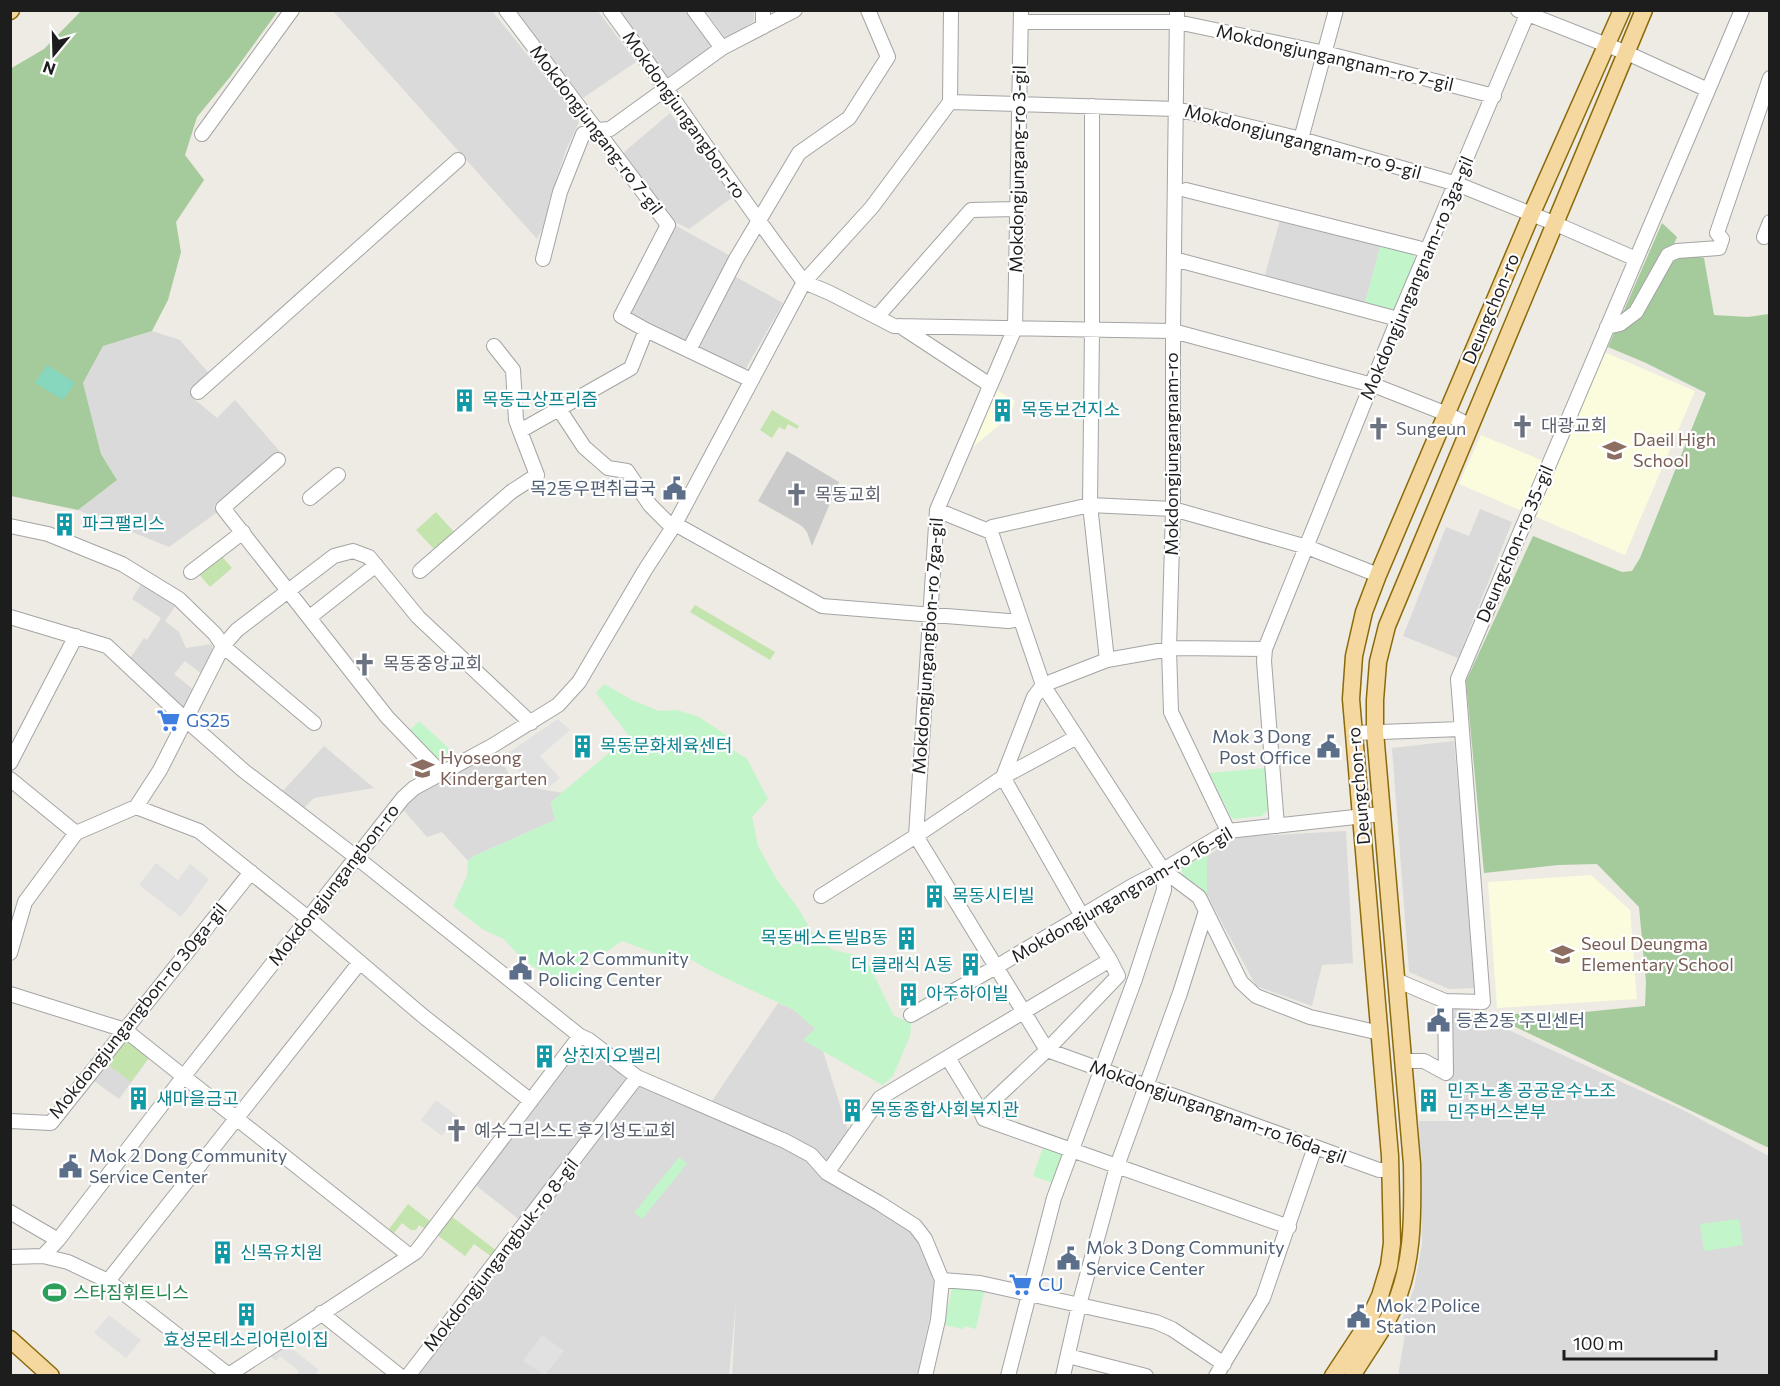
<svg xmlns="http://www.w3.org/2000/svg" width="1780" height="1386" viewBox="0 0 1780 1386" font-family="Commissioner,'Noto Sans KR',sans-serif">
	<style>
		.residential { fill: #dbdada }
		.education { fill: #fafcdd }
		.religious { fill: #cbcbcb }
		.grass { fill: #c3e4ac }
		.forest { fill: #a5ca9b }
		.park { fill: #c2f5ca }
		.pitch { fill: #86d7be }
		.parking { fill: #e1e1e1 }
		.lines { fill: none; stroke-linecap: round; stroke-linejoin: round }
		.minor-casing { stroke: #a4a4a4; stroke-width: 16 }
		.major-casing { stroke: #8b6a0a; stroke-width: 19 }
		.minor { stroke: #fff; stroke-width: 14 }
		.major { stroke: #f5d7a0; stroke-width: 16 }
		.labels { text-anchor: middle; stroke-width: 4.5; stroke-linejoin: round; paint-order: stroke }
		.street-label { font-size: 18px; fill: #1d1d1d; stroke: #fff }
		.culture-label { font-size: 18px; fill: #0d838f; stroke: #fff; text-anchor: start }
		.worship-label { font-size: 18px; fill: #5b616d; stroke: #fff; text-anchor: start }
		.education-label { font-size: 18px; fill: #785e54; stroke: #fff; text-anchor: start }
		.service-label { font-size: 18px; fill: #4e5e75; stroke: #fff; text-anchor: start }
		.shop-label { font-size: 18px; fill: #366cbe; stroke: #fff; text-anchor: start }
		.leisure-label { font-size: 18px; fill: #27864d; stroke: #fff; text-anchor: start }
	</style>
	<rect width="100%" height="100%" fill="#edebe3"/>
	<path class="residential" d="M333,11H492L580,120L566,150L548,204V217L537,239Z
		M514,11H598L636,62L583,98Z
		M620,11H688L713,46L666,78Z
		M705,11H754V21L726,39Z
		M670,113L733,197L689,229L675,222L623,153Z
		M1281,216L1381,244L1365,303L1265,275Z
		M673,224L736,259L729,273L783,303L745,370L629,313Z
		M152,331L180,340L213,378L194,399L217,418L235,400L283,455L223,508L169,547L78,510L117,480L101,454L83,383L103,346Z
		M1480,509L1512,522L1458,658L1403,636L1446,527L1469,536Z
		M143,581L178,602L165,621L179,632L186,648L212,644L213,655L203,675L185,661L174,674L193,689L183,709L129,660L144,638L147,640L161,618L132,599Z
		M1454,741L1476,988L1449,989L1409,972L1392,748Z
		M324,746L374,788L314,798L303,809L282,792Z
		M492,746L516,785L563,793L551,802L555,820L474,856L468,861L442,832L427,837L398,804Z
		M1346,831L1353,963L1322,965L1312,1006L1256,986L1207,895V856L1237,837Z
		M1445,1001L1685,1111L1769,1156V1375L1398,1376L1405,1334L1401,1324L1414,1288L1422,1244L1419,1121H1462L1459,1098L1446,1073Z
		M778,1003L794,1010L816,1029L804,1040L823,1051L851,1140L827,1173L806,1161L813,1169L913,1233L930,1269L934,1283V1298L917,1375H732L736,1303L729,1375L408,1376L525,1224L470,1181L580,1036L637,1077L708,1107Z
		M124,1039L151,1055L119,1099L94,1081Z"/>
	<path class="education" d="M1602,351L1695,391L1625,555L1459,484L1481,435L1553,465Z
		M997,390L1015,401L1010,416L973,447Z
		M1591,875L1630,910L1637,999L1497,1008L1488,882Z"/>
	<path class="religious" d="M787,451L839,482L812,546L807,532L802,526L758,501Z"/>
	<path class="grass" d="M772,410L799,426L797,429L788,424L785,430L779,427L772,438L760,430Z
		M436,512L454,532L434,549L416,530Z
		M220,554L232,568L210,587L198,573Z
		M695,605L775,652L770,660L690,612Z
		M124,1039H129L151,1055L131,1082L106,1063Z
		M408,1204L431,1222L425,1229L419,1225L416,1230H411L402,1223L394,1233L389,1229Z
		M451,1216L497,1251L492,1257L474,1244L465,1256L436,1234Z"/>
	<path class="forest" d="M81,11H278L230,77L197,117L185,155L204,180L176,222L181,252L168,300L152,331L103,346L83,383L101,454L117,480L78,510L11,496L10,69L44,49Z
		M1662,223L1677,237L1672,249L1704,258L1714,315L1748,317L1769,314V1148L1503,1021L1505,1014L1575,1013L1645,1006L1646,982L1639,907L1597,864L1558,865L1484,873L1466,681L1533,536L1622,572L1632,571L1640,558L1706,393L1646,363L1608,347Z"/>
	<path class="park" d="M1381,244L1413,253L1417,266L1396,312L1365,303Z
		M604,684L632,700L659,711L677,710L699,717L729,737L730,748L747,759L768,799L752,817L758,846L777,880L798,908L815,937L833,950L865,957L894,1016L911,1023L910,1036L893,1076L883,1085L803,1040L815,1029L794,1010L715,973L688,958L679,962L622,941L606,952L589,954L580,973L550,977L522,959L504,939L482,929L453,906L467,876L468,861L474,856L555,820L551,802L629,736L596,693Z
		M419,721L456,755L441,764L407,733Z
		M1265,768L1270,808L1262,816L1232,819L1209,773Z
		M1207,856V895L1200,887L1183,876L1181,866Z
		M1044,1145L1066,1153L1055,1184L1033,1176Z
		M679,1157L687,1164L642,1219L634,1213Z
		M1739,1219L1743,1245L1704,1251L1700,1224Z
		M953,1284L985,1287L976,1329L964,1326L963,1329L944,1325Z"/>
	<path class="pitch" d="M47,365L75,383L63,400L35,383Z"/>
	<path class="parking" d="M558,719L570,730L540,756L560,778L549,787L530,784L505,755Z
		M156,863L178,880L190,864L209,879L181,917L139,885Z
		M436,1100L457,1116L442,1136L421,1120Z
		M109,1315L141,1340L126,1358L94,1333Z
		M542,1335L564,1351L545,1375L523,1361Z
		M285,1343L319,1370L315,1375H299L297,1374L299,1371L280,1356L276,1361L270,1356Z"/>
	<g class="lines">
		<defs>
			<path id="minor" d="M506,10L668,225L621,316L646,330L751,380
				M694,10L722,48
				M951,10L950,102L872,207L804,282L830,293L894,326L1173,331L1376,386L1447,414L1471,426
				M1021,10L1015,328L937,510L916,836L1047,1050L1379,1170H1390
				M1177,10L1173,331V509L1169,649L1171,712L1228,831
				M1518,10L1627,53L1708,90
				M1021,22H1177L1325,53L1494,96
				M763,27V10
				M950,102L1176,109L1301,139L1457,184L1556,224L1636,259
				M1092,106V329L1090,505L1107,660
				M202,134L292,10
				M1301,139L1336,10
				M1186,190L1418,248L1427,252
				M1764,237L1770,222
				M543,259L560,192L583,134L596,130L610,129L722,48L795,10
				M1174,259L1398,319
				M877,317L971,210L1017,209
				M900,326L990,385
				M1607,327L1620,324L1636,312L1668,255L1677,251L1719,248L1722,239L1717,233L1770,78
				M494,346L513,370L516,420L520,431
				M689,350L736,259L799,153L849,118L888,57L868,10
				M198,392L458,160
				M559,409L584,447L608,468L627,471L650,505L672,527
				M278,460L223,508L387,717L442,774
				M310,498L338,475
				M937,510L991,532L992,527L1090,505L1173,509L1307,547L1378,575
				M675,524L822,606L1008,621L1020,619
				M10,526L48,534L122,564L179,599L215,634L223,646L314,723
				M991,532L1043,685L1163,870L1199,897L1241,982L1256,996L1310,1017L1380,1033
				M420,571L511,492L537,475L520,431L631,368L646,330
				M191,572L243,532
				M10,617L107,646L186,720L244,771L356,857L580,1036L589,1040L637,1077L785,1141L811,1155L827,1173L879,1203L915,1226L925,1239L942,1280L938,1320L925,1376
				M310,617L376,565
				M1354,733L1461,729
				M10,763L76,636
				M10,779L76,833
				M136,807L160,770L223,646L237,630L334,556L353,551L369,557L418,617L531,723
				M1277,826L1264,661L1265,649L1398,319L1529,10
				M821,896L916,836L1003,777L1077,737
				M10,953L25,902L76,833L136,807L199,831L308,918L423,1016L531,1101
				M1396,980L1445,1001
				M10,994L125,1030L410,1256
				M911,1015L996,967L1132,886L1163,870L1228,831L1382,814
				M948,1058L981,1112L984,1119L1289,1227
				M1403,1061H1424L1446,1073L1445,1001L1483,1002L1458,679L1742,10
				M981,1112L1047,1050L1118,976L1110,960
				M10,1121L51,1123L251,872
				M827,1173L880,1098L1110,960L1082,916L1003,777L1034,697L1043,685L1107,660L1175,648L1265,649
				M10,1212L58,1240
				M43,1256L58,1240L184,1076L403,798L414,788L492,746L558,705L579,682L645,570L675,524L804,282C737,194 676,100 610,10
				M10,1257L43,1256L68,1262L108,1281L230,1376
				M942,1280L980,1283L1156,1322L1172,1329L1224,1364
				M108,1281L360,962
				M321,1313L400,1376
				M1068,1356L1146,1376
				M227,1376L416,1252L580,1036
				M408,1376L637,1077
				M1008,1376L1054,1198L1135,979L1164,890L1163,870
				M1063,1376L1079,1305L1117,1166L1180,993L1206,911
				M1216,1376L1263,1298L1315,1147"/>
			<path id="major" d="M10,11L11,10
				M10,1339L51,1376
				M1333,1376L1366,1326L1380,1296L1389,1266L1392,1243L1390,1156L1351,699L1354,656L1364,612L1378,575L1531,215L1622,10
				M1352,1376C1364,1356 1378,1337 1389,1317C1414,1271 1413,1215 1412,1164L1375,732V700L1378,662L1387,626L1644,10"/>
		</defs>
		<use href="#minor" class="minor-casing"/>
		<use href="#major" class="major-casing"/>
		<use href="#minor" class="minor"/>
		<use href="#major" class="major"/>
	</g>
	<defs>
		<symbol id="building-bare" viewBox="-9 -9 18 18"><path d="M-4-6H4V6H1V3H-1V6H-4ZM-2.5-4.3h1.7v1.8h-1.7ZM.8-4.3h1.7v1.8H.8ZM-2.5-1h1.7V.8h-1.7ZM.8-1h1.7V.8H.8Z" fill="#0f9aa8" stroke="#fff" stroke-width="2.5" paint-order="stroke"/></symbol>
		<symbol id="church-bare" viewBox="-9 -9 18 18"><path d="M-1.2-6h2.4v3.5h3.3v2.4h-3.3V6h-2.4V-.1h-3.3v-2.4h3.3Z" fill="#6b7280" stroke="#fff" stroke-width="2.5" paint-order="stroke"/></symbol>
		<symbol id="school-bare" viewBox="-9 -9 18 18"><path d="M0-5L7-2L0 1L-7-2ZM-4 1L0 2.5L4 1V4Q0 6-4 4Z" fill="#8d6e63" stroke="#fff" stroke-width="2.5" paint-order="stroke"/></symbol>
		<symbol id="civic-bare" viewBox="-9 -9 18 18"><path d="M-.6-6.5H3V-4.5H.6V-3L4-1V1h2V6H-6V1h2V-1L-.6-3ZM-1.2 2.5V6h2.4V2.5Z" fill="#5c6f8a" stroke="#fff" stroke-width="2.5" paint-order="stroke"/></symbol>
		<symbol id="supermarket-bare" viewBox="-9 -9 18 18"><path d="M-6-5.5h2.5l.6 2H6L4.5 2H-2.5L-4.4-4H-6ZM-1.5 3.2a1.3 1.3 0 1 0 .1 0ZM3 3.2a1.3 1.3 0 1 0 .1 0Z" fill="#3f7fe0" stroke="#fff" stroke-width="2.5" paint-order="stroke"/></symbol>
		<symbol id="stadium-bare" viewBox="-9 -9 18 18"><path d="M0-5a6.5 5 0 1 0 0 10a6.5 5 0 1 0 0-10ZM-3.5-1.8h7v3.6h-7Z" fill="#2e9e5b" stroke="#fff" stroke-width="2.5" paint-order="stroke"/></symbol>
	</defs>
	<g fill-rule="evenodd">
		<use href="#building-bare" x="448" y="384" width="33" height="33"/>
		<use href="#building-bare" x="986" y="394" width="33" height="33"/>
		<use href="#church-bare" x="1506" y="410" width="33" height="33"/>
		<use href="#church-bare" x="1362" y="412" width="33" height="33"/>
		<use href="#school-bare" x="1598" y="434" width="33" height="33"/>
		<use href="#civic-bare" x="658" y="472" width="33" height="33"/>
		<use href="#church-bare" x="780" y="478" width="33" height="33"/>
		<use href="#building-bare" x="48" y="508" width="33" height="33"/>
		<use href="#church-bare" x="348" y="648" width="33" height="33"/>
		<use href="#supermarket-bare" x="152" y="704" width="33" height="33"/>
		<use href="#building-bare" x="566" y="730" width="33" height="33"/>
		<use href="#civic-bare" x="1312" y="730" width="33" height="33"/>
		<use href="#school-bare" x="406" y="752" width="33" height="33"/>
		<use href="#building-bare" x="918" y="880" width="33" height="33"/>
		<use href="#building-bare" x="890" y="922" width="33" height="33"/>
		<use href="#school-bare" x="1546" y="938" width="33" height="33"/>
		<use href="#building-bare" x="954" y="948" width="33" height="33"/>
		<use href="#civic-bare" x="504" y="952" width="33" height="33"/>
		<use href="#building-bare" x="892" y="978" width="33" height="33"/>
		<use href="#civic-bare" x="1422" y="1004" width="33" height="33"/>
		<use href="#building-bare" x="528" y="1040" width="33" height="33"/>
		<use href="#building-bare" x="122" y="1082" width="33" height="33"/>
		<use href="#building-bare" x="1412" y="1084" width="33" height="33"/>
		<use href="#building-bare" x="836" y="1094" width="33" height="33"/>
		<use href="#church-bare" x="440" y="1114" width="33" height="33"/>
		<use href="#civic-bare" x="54" y="1150" width="33" height="33"/>
		<use href="#building-bare" x="206" y="1236" width="33" height="33"/>
		<use href="#civic-bare" x="1052" y="1242" width="33" height="33"/>
		<use href="#supermarket-bare" x="1004" y="1268" width="33" height="33"/>
		<use href="#stadium-bare" x="38" y="1276" width="33" height="33"/>
		<use href="#building-bare" x="230" y="1298" width="33" height="33"/>
		<use href="#civic-bare" x="1342" y="1300" width="33" height="33"/>
	</g>
	<g class="labels">
		<g class="street-label">
			<text transform="translate(1335 58) rotate(13)" y="6">Mokdongjungangnam-ro 7-gil</text>
			<text transform="translate(684 115) rotate(55)" y="6">Mokdongjungangbon-ro</text>
			<text transform="translate(596 130) rotate(53)" y="6">Mokdongjungang-ro 7-gil</text>
			<text transform="translate(1303 142) rotate(15)" y="6">Mokdongjungangnam-ro 9-gil</text>
			<text transform="translate(1018 169) rotate(-89)" y="6">Mokdongjungang-ro 3-gil</text>
			<text transform="translate(1417 278) rotate(-67)" y="6">Mokdongjungangnam-ro 3ga-gil</text>
			<text transform="translate(1491 309) rotate(-67)" y="6">Deungchon-ro</text>
			<text transform="translate(1172 454) rotate(-90)" y="6">Mokdongjungangnam-ro</text>
			<text transform="translate(1515 544) rotate(-67)" y="6">Deungchon-ro 35-gil</text>
			<text transform="translate(928 646) rotate(-86)" y="6">Mokdongjungangbon-ro 7ga-gil</text>
			<text transform="translate(1359 786) rotate(-95)" y="6">Deungchon-ro</text>
			<text transform="translate(334 885) rotate(-52)" y="6">Mokdongjungangbon-ro</text>
			<text transform="translate(1122 895) rotate(-30)" y="6">Mokdongjungangnam-ro 16-gil</text>
			<text transform="translate(138 1011) rotate(-51)" y="6">Mokdongjungangbon-ro 30ga-gil</text>
			<text transform="translate(1218 1112) rotate(20)" y="6">Mokdongjungangnam-ro 16da-gil</text>
			<text transform="translate(501 1255) rotate(-52)" y="6">Mokdongjungangbuk-ro 8-gil</text>
		</g>
		<g class="culture-label">
			<text x="482" y="406">목동근상프리즘</text>
			<text x="1021" y="416">목동보건지소</text>
			<text x="82" y="530">파크팰리스</text>
			<text x="600" y="752">목동문화체육센터</text>
			<text x="952" y="902">목동시티빌</text>
			<text x="888" y="944" text-anchor="end">목동베스트빌B동</text>
			<text x="953" y="971" text-anchor="end">더 클래식 A동</text>
			<text x="926" y="1000">아주하이빌</text>
			<text x="562" y="1062">상진지오벨리</text>
			<text x="1447" y="1097">민주노총 공공운수노조<tspan x="1447" dy="21">민주버스본부</tspan></text>
			<text x="156" y="1105">새마을금고</text>
			<text x="870" y="1116">목동종합사회복지관</text>
			<text x="240" y="1259">신목유치원</text>
			<text x="246" y="1346" text-anchor="middle">효성몬테소리어린이집</text>
		</g>
		<g class="worship-label">
			<text x="1541" y="432">대광교회</text>
			<text x="1396" y="435">Sungeun</text>
			<text x="815" y="501">목동교회</text>
			<text x="383" y="670">목동중앙교회</text>
			<text x="474" y="1137">예수그리스도 후기성도교회</text>
		</g>
		<g class="education-label">
			<text x="1633" y="446">Daeil High<tspan x="1633" dy="21">School</tspan></text>
			<text x="440" y="764">Hyoseong<tspan x="440" dy="21">Kindergarten</tspan></text>
			<text x="1581" y="950">Seoul Deungma<tspan x="1581" dy="21">Elementary School</tspan></text>
		</g>
		<g class="service-label">
			<text x="656" y="495" text-anchor="end">목2동우편취급국</text>
			<text x="1311" y="743" text-anchor="end">Mok 3 Dong<tspan x="1311" dy="21">Post Office</tspan></text>
			<text x="538" y="965">Mok 2 Community<tspan x="538" dy="21">Policing Center</tspan></text>
			<text x="1456" y="1027">등촌2동 주민센터</text>
			<text x="89" y="1162">Mok 2 Dong Community<tspan x="89" dy="21">Service Center</tspan></text>
			<text x="1086" y="1254">Mok 3 Dong Community<tspan x="1086" dy="21">Service Center</tspan></text>
			<text x="1376" y="1312">Mok 2 Police<tspan x="1376" dy="21">Station</tspan></text>
		</g>
		<g class="shop-label">
			<text x="186" y="727">GS25</text>
			<text x="1038" y="1291">CU</text>
		</g>
		<g class="leisure-label">
			<text x="73" y="1299">스타짐휘트니스</text>
		</g>
	</g>
	<rect width="1780" height="1386" fill="none" stroke="#1d1d1d" stroke-width="24"/>
	<g transform="translate(54 54) rotate(199)" stroke="#ffffff" stroke-width="4.5" paint-order="stroke">
	<path d="M0-4.5L10 22L0 15L-10 22Z" fill="#1d1d1d"/>
	<text y="-9" font-size="16" font-weight="bold" text-anchor="middle" fill="#1d1d1d">N</text>
	</g>
	<path d="M1564 1350v9h152v-9" fill="none" stroke="#1d1d1d" stroke-width="3"/>
	<text x="1573" y="1350" font-size="18" fill="#1d1d1d" stroke="#ffffff" stroke-width="4.5" paint-order="stroke">100 m</text>
</svg>
